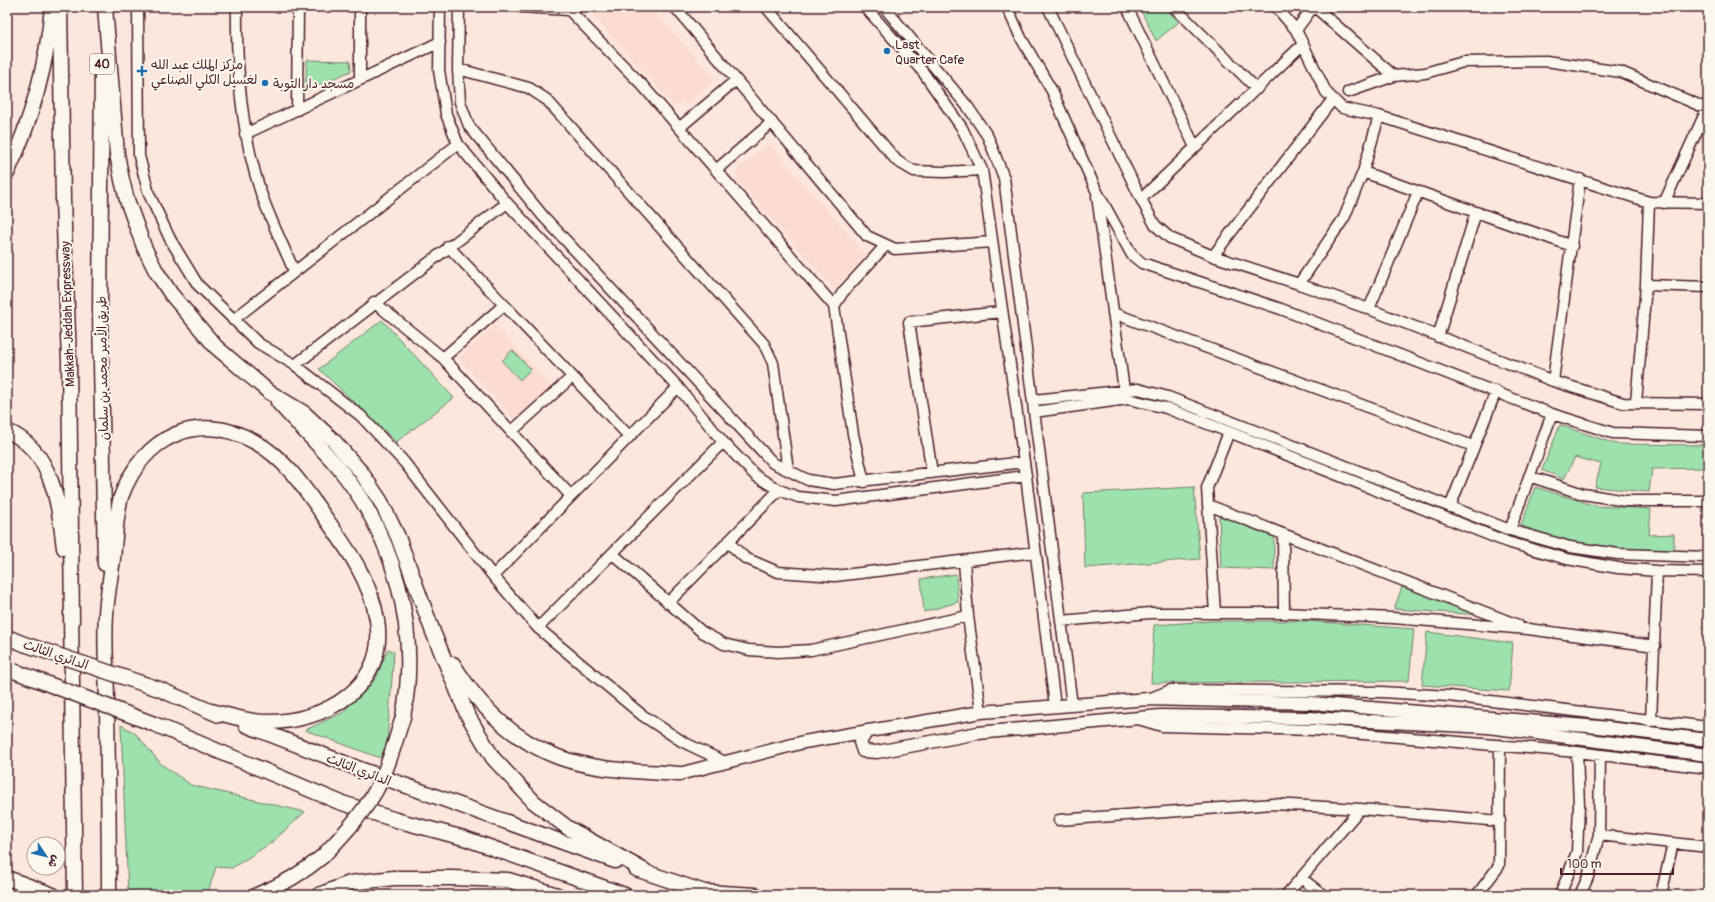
<svg xmlns="http://www.w3.org/2000/svg" width="1715" height="902" viewBox="0 0 1715 902" font-family="Pangolin,'Playpen Sans Arabic',sans-serif">
	<style>
		.built { fill: #fcdcd0 }
		.green { fill: #9de1ac; stroke: #74806c }
		.lines { fill: none; stroke-linecap: round; stroke-linejoin: round }
		.minor-casing { stroke: #4a1f2b; stroke-width: 13 }
		.major-casing { stroke: #4a1f2b; stroke-width: 15 }
		.highway-casing { stroke: #4a1f2b; stroke-width: 17 }
		.minor { stroke: #fbf7ec; stroke-width: 10 }
		.major { stroke: #fbf7ec; stroke-width: 12 }
		.highway { stroke: #fbf7ec; stroke-width: 14 }
		.rail { stroke: #4a1f2b; stroke-width: 2 }
		.highway-bridge-casing { stroke: #4a1f2b; stroke-width: 17; stroke-linecap: butt }
		.highway-bridge { stroke: #fbf7ec; stroke-width: 14 }
		.poi-dot { fill: #1f6fb2; stroke: #fbf7ec; stroke-width: 1.5 }
		.labels { text-anchor: middle; stroke-width: 4; stroke-linejoin: round; paint-order: stroke }
		.shield { fill: #fbf7ec; stroke: #7f6065; stroke-width: 1 }
		.shield-label { font-size: 12px; font-weight: bold; fill: #4a1f2b }
		.poi-label { font-size: 13px; fill: #4a1f2b; stroke: #fbf7ec; text-anchor: start }
		.street-label { font-size: 13px; fill: #4a1f2b; stroke: #fbf7ec }
	</style>
	<rect width="100%" height="100%" fill="#fce7dc"/>
	<filter id="ink" filterUnits="userSpaceOnUse"><feTurbulence type="fractalNoise" baseFrequency=".025" numOctaves="2"/><feDisplacementMap in="SourceGraphic" scale="8" xChannelSelector="R" yChannelSelector="G"/><feConvolveMatrix kernelMatrix="1 2 1 2 8 2 1 2 1" color-interpolation-filters="sRGB"/></filter>
	<g filter="url(#ink)">
		<path class="built" d="M599,7H650L716,79L686,105L682,101L674,106L592,14Z
			M769,143L866,255L835,289L736,180L737,170Z
			M495,325L552,387L515,420L458,358Z"/>
		<path class="green" d="M1139,7H1164L1179,22L1156,41Z
			M307,60L350,61L351,71L305,91Z
			M382,320L454,398L396,442L319,369Z
			M512,350L531,369L520,380L502,361Z
			M1560,425L1616,444L1708,445V468L1652,469L1649,492L1595,487L1601,464L1575,457L1564,479L1542,470Z
			M1194,487L1200,559L1085,568L1083,493Z
			M1535,487L1596,506L1651,509L1649,535L1674,534V554L1601,549L1561,539L1521,526Z
			M1219,515L1274,535V570L1221,568Z
			M956,574L958,602L924,612L921,579Z
			M1402,587L1480,615L1394,609Z
			M1212,621H1308L1414,629L1409,681L1151,683L1154,625Z
			M1427,632L1513,643L1509,691L1422,685Z
			M388,649L394,652L387,743L380,758L305,730L342,713L376,678Z
			M121,725L135,733L161,764L191,785L305,812L271,843L232,868L216,867L209,889L203,895H128Z"/>
		<g class="lines">
			<defs>
				<path id="minor" d="M138,7L139,156L149,194L170,239L198,285L258,343L295,365L361,416L404,462L493,576L538,628L642,715L683,742L725,762
					M237,7C236,69 241,133 261,193C270,219 283,245 294,271
					M440,7L439,70L446,114L458,144L507,203L678,387L723,442L756,476L779,490L798,497L836,501L1026,476
					M459,7L458,69L460,102L469,126L543,216L773,463L808,480L834,484L1024,462
					M521,7L569,10L575,7
					M675,7L867,236L895,249L992,242
					M766,7L897,161L914,171L944,172L982,170
					M865,7L923,72L962,128L982,170L1026,476L1055,706
					M884,7L968,107L988,137L1004,178L1072,705
					M1007,7L1021,38L1052,91L1096,190L1132,255L1142,263L1281,309L1552,414L1613,433L1708,436
					M1048,7L1141,199L1155,225L1170,238L1213,256L1299,284L1369,309L1553,381L1623,403L1708,404
					M1127,7L1195,147
					M1174,7L1257,89
					M1276,7L1296,30L1326,92L1342,108L1379,116L1649,202L1708,203
					M1315,7L1394,76L1425,73L1463,62L1546,61L1621,72L1708,109
					M569,10L643,86L716,170L772,122
					M1296,30L1313,7
					M458,69L529,88L547,100L764,344L773,363L788,470
					M360,80V7
					M1348,92L1394,76
					M297,110L298,7
					M679,128L736,80
					M245,134L440,42
					M716,170L834,306L853,434L864,482
					M1363,172L1572,246
					M1097,196L1124,390
					M1141,199L1303,44
					M1664,203L1707,109
					M448,246L629,436
					M1213,256L1333,99
					M1299,284L1344,218L1363,172L1379,116
					M1646,285L1708,287
					M374,302L443,358L571,496
					M834,306L843,292L886,245
					M1369,309L1418,192
					M1113,313L1473,446
					M233,320L458,144
					M1438,337L1476,212
					M443,358L504,305
					M295,365L507,203
					M1553,381L1580,179
					M1034,400L1138,389L1168,397L1510,530L1570,547L1618,554L1708,557
					M1636,403L1646,285L1649,202
					M1034,412L1128,399L1166,408L1229,432L1507,542L1567,559L1618,568L1657,571L1708,572
					M511,432L572,377
					M932,473L909,322L1001,312
					M1529,476L1583,494L1626,501H1708
					M1208,505L1518,625
					M1450,507L1496,391
					M1510,530L1552,414
					M1283,534L1284,613
					M728,542L745,558L778,572L835,576L1035,552
					M613,554L702,632L724,644L749,650L778,652L811,650L968,616
					M964,561L968,616L981,712
					M493,576L678,387
					M668,603L779,490
					M1215,613L1207,488L1229,432
					M1061,621L1150,613H1284L1393,618L1528,629L1655,646
					M538,628L723,442
					M1151,698L1171,690L1381,692L1449,696L1708,727
					M1138,719L1162,726L1316,730L1577,752L1708,768
					M1651,721L1657,571
					M1360,809L1500,821
					M1059,820L1273,804L1360,809L1301,878
					M1599,835L1708,847
					M1286,895L1301,878L1323,895
					M1477,895L1499,866L1500,745
					M1560,895L1577,852L1579,806L1577,752
					M1580,895L1588,877L1599,835L1600,755
					M1661,895L1673,843"/>
				<path id="major" d="M867,731L860,742L863,751L877,752L978,733L1160,716L1309,718L1488,727L1708,755
					M679,774L804,742L981,712L1148,699L1310,703L1599,727L1708,740"/>
				<path id="highway" d="M60,7L63,200L69,361L72,622
					M105,7L117,154L122,180L127,200L144,247L156,271L171,294L216,347L269,392L304,413L334,441L361,472L381,502L398,537L433,632L467,714L493,758L534,802L568,828L645,871
					M102,63L100,313L105,564
					M7,173C32,120 47,65 52,7
					M278,402C297,424 319,445 338,467C395,537 420,629 403,717
					M7,431C53,450 59,506 64,548
					M71,613L75,895
					M7,637L24,644
					M453,664C478,705 513,740 558,757C596,771 639,771 679,774
					M159,689L219,715
					M154,724L339,802L396,820L464,838L625,895
					M246,725L357,768L615,861
					M636,869L713,895
					M7,878L53,895
					M705,892L756,895
					M109,895C109,832 108,769 107,706C107,675 104,644 106,614C107,595 111,576 113,558C115,540 116,514 121,497C143,436 198,410 255,442C285,458 305,489 324,516C347,548 371,581 377,620C388,687 324,723 266,722C248,722 228,715 211,711
					M257,895C282,885 303,873 323,856
					M319,895L350,883L394,878H451L508,880L557,895"/>
			</defs>
			<use href="#minor" class="minor-casing"/>
			<use href="#major" class="major-casing"/>
			<use href="#highway" class="highway-casing"/>
			<use href="#minor" class="minor"/>
			<use href="#major" class="major"/>
			<use href="#highway" class="highway"/>
			<path class="rail" d="M7,19L10,7"/>
			<defs>
				<path id="highway-bridge" d="M24,644L159,689
					M14,671L154,724
					M323,856C342,836 361,816 375,792C388,769 395,742 403,717"/>
			</defs>
			<use href="#highway-bridge" class="highway-bridge-casing"/>
			<use href="#highway-bridge" class="highway-bridge"/>
		</g>
	</g>
	<g class="poi-dot">
		<circle cx="887" cy="51" r="4"/>
		<path d="M140 65h4v4h4v4h-4v4h-4v-4h-4v-4h4z"/>
		<circle cx="265" cy="83" r="4"/>
	</g>
	<g class="labels">
		<rect class="shield" x="90" y="54" width="24" height="20" rx="3"/>
		<g class="shield-label">
			<text x="102" y="68">40</text>
		</g>
		<g class="poi-label">
			<text x="895" y="49">Last<tspan x="895" dy="15">Quarter Cafe</tspan></text>
			<text x="151" y="69">مركز الملك عبد الله<tspan x="151" dy="15">لغسيل الكلي الصناعي</tspan></text>
			<text x="273" y="88">مسجد دار التوبة</text>
		</g>
		<g class="street-label">
			<text transform="translate(67 314) rotate(-92)" y="5">Makkah-Jeddah Expressway</text>
			<text transform="translate(102 368) rotate(-91)" y="5">طريق الأمير محمد بن سلمان</text>
			<text transform="translate(56 654) rotate(19)" y="5">الدائري الثالث</text>
			<text transform="translate(359 769) rotate(21)" y="5">الدائري الثالث</text>
		</g>
	</g>
	<rect width="1715" height="902" fill="none" stroke="#fbf7ec" stroke-width="24"/>
	<rect x="12" y="12" width="1691" height="878" fill="none" stroke="#4a1f2b" stroke-width="1.5" filter="url(#ink)"/>
	<g transform="translate(46 856) rotate(125)"><circle r="19" fill="#fbf7ec" stroke="#b4a19f"/>
	<path d="M0-3L7 15L0 10L-7 15Z" fill="#1f6fb2"/>
	<text y="-6" font-size="11" font-weight="bold" text-anchor="middle" fill="#4a1f2b">ش</text>
	</g>
	<path d="M1561 868v6h112v-6" fill="none" stroke="#4a1f2b" stroke-width="2"/>
	<text x="1567" y="868" font-size="12" fill="#4a1f2b" stroke="#fbf7ec" stroke-width="3" paint-order="stroke">100 m</text>
</svg>
